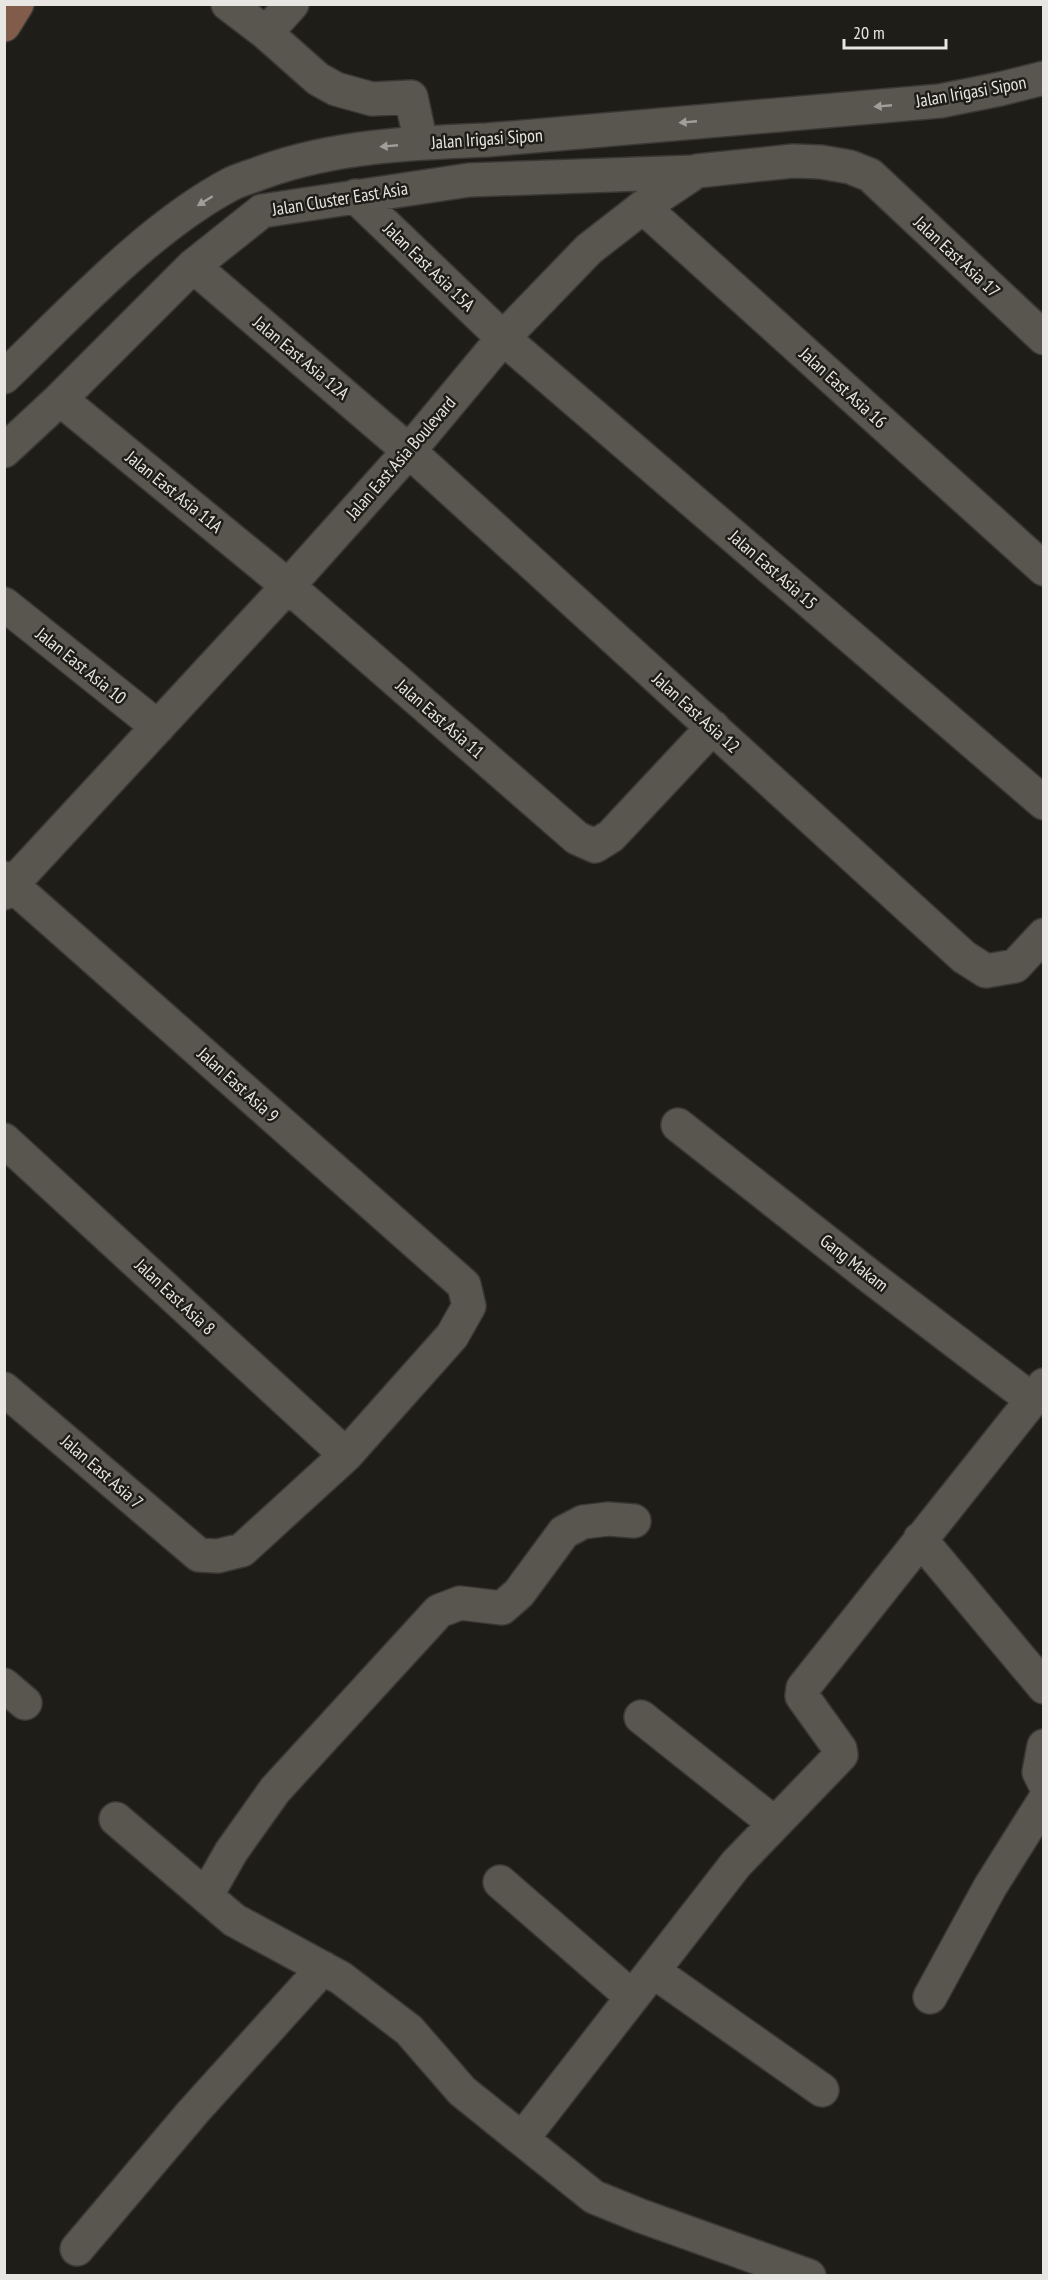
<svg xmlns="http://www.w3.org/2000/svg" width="1048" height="2280" viewBox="0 0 1048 2280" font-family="'PT Sans Narrow',sans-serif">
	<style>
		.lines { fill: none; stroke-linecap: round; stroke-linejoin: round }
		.minor-casing { stroke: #3a3835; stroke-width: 36 }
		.tertiary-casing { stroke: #3a3835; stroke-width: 36 }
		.secondary-casing { stroke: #3a3835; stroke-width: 36 }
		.minor { stroke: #595650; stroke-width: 33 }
		.tertiary { stroke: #595650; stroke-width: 33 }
		.secondary { stroke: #815c4b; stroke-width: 33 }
		.oneway { fill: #a09e99 }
		.labels { text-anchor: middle; stroke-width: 5; stroke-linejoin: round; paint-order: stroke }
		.street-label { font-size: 18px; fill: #e8e6e2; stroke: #1f1d18 }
	</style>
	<rect width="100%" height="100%" fill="#1f1d18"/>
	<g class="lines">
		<defs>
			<path id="minor" d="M228,4L266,33L318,79L336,89L372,99L411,97L421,143
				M266,33L292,4
				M355,196L503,338L1044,803
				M643,207L1044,569
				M193,266L409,451L964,957L986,971L1015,966L1044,935
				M60,399L288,586L577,838L595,846L611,836L713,727
				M4,451L60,399L193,266L262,211L469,180L695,172
				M4,604L158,727
				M4,878L464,1285L469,1306L452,1336L346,1455L242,1550L218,1556L199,1555L4,1389
				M4,893L288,586L409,451L503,338L589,249L643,207L697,171L793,161L821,162L850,167L870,175L1044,338
				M678,1125L872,1278L1031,1399
				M4,1140L346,1455
				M920,1539L1044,1687
				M4,1685L25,1703
				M641,1717L774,1823
				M1044,1746L1039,1772L1044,1782
				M116,1819L234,1920L341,1978L409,2030L462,2091L594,2197L641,2216L809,2276
				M500,1882L632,1997
				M206,1896L231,1852L275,1790L439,1611L460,1603L502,1608L519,1593L564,1532L583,1522L608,1519L634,1521
				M653,1971L822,2090
				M930,1997L990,1887L1044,1801
				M522,2139L736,1864L841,1755L840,1749L802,1696L803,1688L1044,1385
				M77,2249L193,2112L323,1968"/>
			<path id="tertiary" d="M4,377C72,312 150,226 233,183C242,179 253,176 263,172C335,146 411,143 487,140L940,101L1000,89L1044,78"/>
			<path id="secondary" d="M4,25L17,4"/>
		</defs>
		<use href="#minor" class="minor-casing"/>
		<use href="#tertiary" class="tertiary-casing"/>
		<use href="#secondary" class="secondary-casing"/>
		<use href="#minor" class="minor"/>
		<use href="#tertiary" class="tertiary"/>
		<use href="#secondary" class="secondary"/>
	</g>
	<defs><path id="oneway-solid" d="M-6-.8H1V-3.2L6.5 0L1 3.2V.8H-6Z" transform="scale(1.5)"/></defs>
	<g class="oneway">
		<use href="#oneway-solid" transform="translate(883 106) rotate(175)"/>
		<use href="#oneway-solid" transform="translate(688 122) rotate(175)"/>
		<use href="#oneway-solid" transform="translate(389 146) rotate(175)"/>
		<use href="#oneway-solid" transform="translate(205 201) rotate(148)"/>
	</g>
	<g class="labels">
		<g class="street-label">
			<text transform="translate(971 92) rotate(-10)" y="6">Jalan Irigasi Sipon</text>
			<text transform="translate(487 139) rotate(-4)" y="6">Jalan Irigasi Sipon</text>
			<text transform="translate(340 199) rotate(-9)" y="6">Jalan Cluster East Asia</text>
			<text transform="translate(957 257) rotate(43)" y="6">Jalan East Asia 17</text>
			<text transform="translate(429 267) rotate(44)" y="6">Jalan East Asia 15A</text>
			<text transform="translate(301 358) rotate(40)" y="6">Jalan East Asia 12A</text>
			<text transform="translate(843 388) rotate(42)" y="6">Jalan East Asia 16</text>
			<text transform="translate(401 458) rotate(-49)" y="6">Jalan East Asia Boulevard</text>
			<text transform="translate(174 492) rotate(39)" y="6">Jalan East Asia 11A</text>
			<text transform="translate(773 570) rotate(41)" y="6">Jalan East Asia 15</text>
			<text transform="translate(81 666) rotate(39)" y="6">Jalan East Asia 10</text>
			<text transform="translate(696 713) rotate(42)" y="6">Jalan East Asia 12</text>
			<text transform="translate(440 719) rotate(41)" y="6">Jalan East Asia 11</text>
			<text transform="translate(238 1085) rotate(42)" y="6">Jalan East Asia 9</text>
			<text transform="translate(854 1263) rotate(38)" y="6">Gang Makam</text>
			<text transform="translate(175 1297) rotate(43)" y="6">Jalan East Asia 8</text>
			<text transform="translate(102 1472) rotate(41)" y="6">Jalan East Asia 7</text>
		</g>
	</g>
	<rect width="1048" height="2280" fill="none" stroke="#e8e6e2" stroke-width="12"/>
	<path d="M844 39v9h102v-9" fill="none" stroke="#e8e6e2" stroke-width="3"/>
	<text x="853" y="39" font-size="18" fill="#e8e6e2" stroke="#1f1d18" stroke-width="4.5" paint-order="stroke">20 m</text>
</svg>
